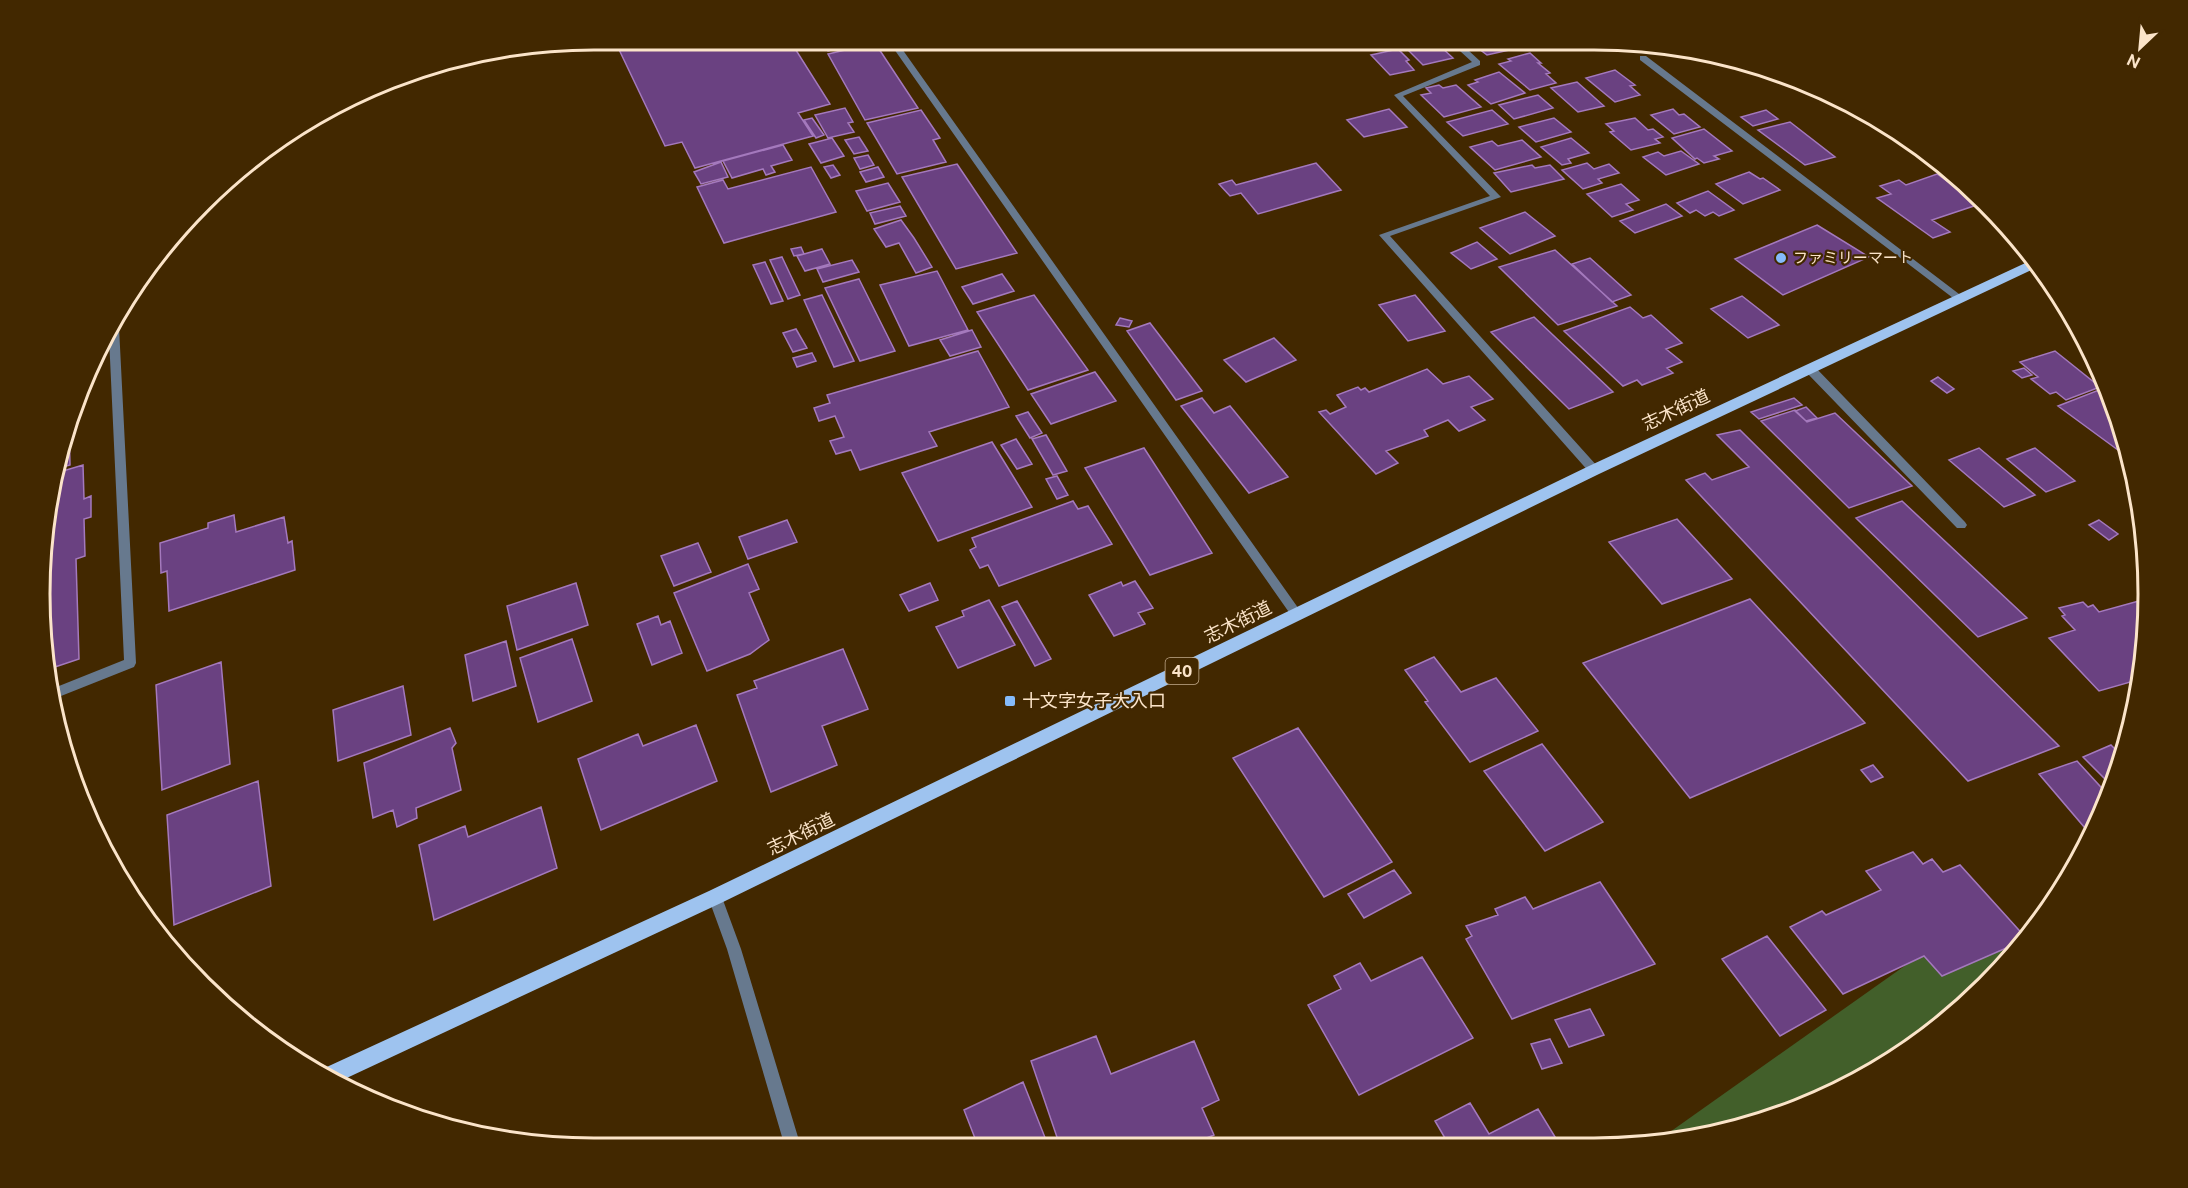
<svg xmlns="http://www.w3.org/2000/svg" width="2188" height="1188" viewBox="0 0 2188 1188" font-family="'Public Sans','Noto Sans JP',sans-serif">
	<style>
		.forest { fill: #425f2a }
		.building { fill: #6a4181; stroke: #a479bd; stroke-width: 1.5 }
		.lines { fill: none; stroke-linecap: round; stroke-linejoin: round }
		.path { stroke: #917856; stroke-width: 3; stroke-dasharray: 1 3; stroke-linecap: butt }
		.street { fill: #67798e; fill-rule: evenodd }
		.primary { fill: #9ec3ef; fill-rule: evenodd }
		.poi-dot { fill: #85bbfb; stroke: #422800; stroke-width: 2 }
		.labels { text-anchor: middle; stroke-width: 4.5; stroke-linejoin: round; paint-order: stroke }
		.far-poi-label { font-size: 15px; fill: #fbe4c9; stroke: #422800; text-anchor: start }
		.shield { fill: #422800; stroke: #c4ac8d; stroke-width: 1.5 }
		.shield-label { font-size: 16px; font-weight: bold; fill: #fbe4c9 }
		.street-label { font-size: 18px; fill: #fbe4c9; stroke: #422800 }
		.poi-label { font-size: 18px; fill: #fbe4c9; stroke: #422800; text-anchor: start }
		.rim { fill: none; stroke: #fbe4c9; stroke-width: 3 }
	</style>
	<rect width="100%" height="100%" fill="#422800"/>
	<path class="forest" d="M1978,914L2027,938L2011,960L1903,1055L1773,1119L1666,1144H1653Z"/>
	<path class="building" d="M614,39H789L830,104L798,113L813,136L695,168L682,142L665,146Z
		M821,39H866L867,42L828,51Z
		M1391,40H1426L1396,46Z
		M1492,40H1509L1518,48L1487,55L1474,45Z
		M875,43L918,108L865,120L828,54Z
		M1423,45L1428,50L1441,47L1453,58L1423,65L1407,49Z
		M1398,49L1409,60L1406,61L1414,70L1390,75L1371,55Z
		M1530,53L1541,63H1538L1550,73L1546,74L1556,83L1530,90L1499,64L1511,61L1508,59Z
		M1615,70L1635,85L1630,86L1640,95L1615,102L1586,78Z
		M1499,72L1525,93L1491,104L1468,85L1478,82L1475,80Z
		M1577,82L1604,106L1578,112L1551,88Z
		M1439,85L1443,88L1456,85L1481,107L1444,117L1421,95L1431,93L1426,88Z
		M1538,95L1553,108L1514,119L1499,105Z
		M845,108L853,122L848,123L854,132L828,138L815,115Z
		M1389,109L1407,127L1364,137L1347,120Z
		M1673,109L1679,115L1684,114L1700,127L1674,134L1651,115Z
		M921,110L940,138L933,140L946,162L897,174L867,123Z
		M1492,110L1508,124L1463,136L1447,122Z
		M1766,110L1778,119L1753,126L1741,117Z
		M812,118L824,135L816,138L804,120Z
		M1554,118L1571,132L1536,142L1519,127Z
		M1635,118L1648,130L1653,129L1663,137L1655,139L1660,143L1631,150L1610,132L1614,131L1606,124Z
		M1790,122L1835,157L1805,165L1758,130Z
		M1704,129L1732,151L1714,156L1719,159L1704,163L1697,158L1695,159L1672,138Z
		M859,137L868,151L854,154L845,140Z
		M832,138L844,156L821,163L809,144Z
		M1571,138L1589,153L1568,159L1571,163L1562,165L1541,147Z
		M1522,140L1541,157L1495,170L1470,147L1492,141L1498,146Z
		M783,145L792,160L771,166L775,172L766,175L763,169L732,178L723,161Z
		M1681,151L1699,164L1666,175L1643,157L1658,152L1664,156Z
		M868,155L874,165L860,169L854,158Z
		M721,162L728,177L701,184L694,172Z
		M1316,163L1341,190L1258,214L1241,193L1230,196L1219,184L1232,180L1236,185Z
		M1587,163L1594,169L1609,164L1619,173L1598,179L1602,183L1583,189L1562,170Z
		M957,164L1017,253L956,269L902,177Z
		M833,165L840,175L831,178L824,167Z
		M1532,165L1535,168L1550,165L1564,179L1511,192L1494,173Z
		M811,167L836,212L724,243L697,187L723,180L728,189Z
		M878,167L884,177L866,182L860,172Z
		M1749,172L1760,179L1763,178L1780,190L1743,204L1716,184Z
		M1937,174L1980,204L1932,220L1950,232L1933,238L1877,198L1891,194L1880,186L1899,180L1906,185Z
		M888,183L900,202L867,211L856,191Z
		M1621,184L1639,200L1626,204L1633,210L1612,217L1587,194Z
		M1708,191L1734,210L1719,216L1713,212L1705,216L1696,210L1690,213L1677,203Z
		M1666,204L1682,216L1635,233L1620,221Z
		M900,206L906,216L875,224L870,213Z
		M1525,212L1555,236L1510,254L1480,228Z
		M901,220L914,238L932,267L916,273L899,243L886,247L874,229Z
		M1817,225L1869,257L1783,295L1735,259Z
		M1477,242L1497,259L1471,269L1451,253Z
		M801,247L804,254L794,256L791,249Z
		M822,249L830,264L805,271L797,256Z
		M1555,250L1617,306L1558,325L1499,267Z
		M782,257L800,295L788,299L770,260Z
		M1590,258L1631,295L1612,302L1572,264Z
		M852,260L859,272L823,282L817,269Z
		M765,262L783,301L771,304L753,265Z
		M937,271L968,330L909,346L880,285Z
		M1002,274L1014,291L973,304L962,287Z
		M859,279L895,351L860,361L825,288Z
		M822,295L854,361L834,367L804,300Z
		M1034,295L1088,370L1028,390L977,312Z
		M1415,295L1445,331L1408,341L1379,305Z
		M1742,296L1779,325L1748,338L1711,309Z
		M1630,307L1643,318L1651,315L1682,343L1666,349L1682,362L1667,368L1673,373L1642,385L1637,380L1623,386L1564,331Z
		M1534,317L1613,392L1569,409L1491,332Z
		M1120,318L1132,321L1129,327L1116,325Z
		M1150,323L1202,391L1176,400L1127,331Z
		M796,329L807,348L793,352L783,333Z
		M972,330L981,347L950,356L940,340Z
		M1274,338L1296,360L1246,382L1224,360Z
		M978,351L1009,407L929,432L937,446L860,470L851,450L836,454L830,441L844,437L835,416L819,421L814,408L830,403L827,395Z
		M2055,351L2100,387L2066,400L2056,392L2050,394L2031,379L2038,377L2020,362Z
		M812,353L816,361L797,367L793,358Z
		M2024,368L2032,375L2022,378L2013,371Z
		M1427,369L1443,384L1469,376L1493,399L1471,407L1485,420L1459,431L1448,420L1424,430L1428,436L1386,451L1398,463L1376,474L1319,412L1326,410L1330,414L1346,407L1337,395L1358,387L1361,390L1365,388L1369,392Z
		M1095,372L1116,401L1051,424L1031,394Z
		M1938,377L1954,389L1947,393L1931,381Z
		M2104,388L2108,391L2130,450L2122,453L2058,406Z
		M1202,398L1214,413L1230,406L1288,477L1249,493L1181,406Z
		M1794,398L1802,405L1759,419L1751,412Z
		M1806,407L1817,418L1806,421L1795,411Z
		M1795,410L1807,422L1835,413L1912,486L1849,508L1761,421Z
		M1028,412L1042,433L1030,438L1016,416Z
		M69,426L70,465L56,469L58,451Z
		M1740,430L2059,746L1968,781L1686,480L1705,473L1712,480L1749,467L1717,435Z
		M1046,435L1067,471L1053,475L1032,439Z
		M1016,439L1032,464L1017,469L1001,445Z
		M992,442L1032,507L938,541L902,473Z
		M1144,448L1212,553L1150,575L1085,468Z
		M1979,448L2035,495L2004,507L1949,460Z
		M2035,448L2075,481L2046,492L2007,459Z
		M83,465L84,499L91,496V517L84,519L85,556L76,559L79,659L49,669L40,631L56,473Z
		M1057,476L1068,495L1057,499L1046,479Z
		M1073,501L1078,509L1088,506L1112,544L999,586L988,565L980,568L970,550L976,547L972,538Z
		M1902,501L2027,618L1978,637L1856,518Z
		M234,515L236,532L284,517L288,543L292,541L295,570L169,611L167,571L161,573L160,543L208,528V523Z
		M1677,519L1732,579L1662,604L1609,542Z
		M787,520L797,542L748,559L739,537Z
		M2099,520L2118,534L2109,540L2089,525Z
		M698,543L711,572L674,586L661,556Z
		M748,564L759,589L749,593L769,640L750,654L707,671L674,593Z
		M1135,581L1153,608L1138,613L1145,624L1114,636L1089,595L1121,582L1123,586Z
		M576,583L588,625L517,650L507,606Z
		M930,583L938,600L909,611L900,595Z
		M1750,599L1865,723L1690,798L1583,663Z
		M2146,599L2144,666L2141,679L2099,691L2049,638L2075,630L2062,616L2065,615L2059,608L2083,602L2088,607L2093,605L2099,612Z
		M989,600L1015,645L958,668L936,627L964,616L962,611Z
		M1017,601L1051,659L1035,666L1002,607Z
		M658,616L661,625L670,621L682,653L652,665L637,624Z
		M572,639L592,701L538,722L520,658Z
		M506,641L516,686L473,701L465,655Z
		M843,649L868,709L822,726L837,765L771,792L737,695L757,688L754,681Z
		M1434,657L1461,692L1496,678L1538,731L1470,762L1425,702L1428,701L1405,670Z
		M221,662L230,764L162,790L156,685Z
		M403,686L411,735L338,761L333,710Z
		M696,725L717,781L601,830L578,759L638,734L643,746Z
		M450,728L456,743L452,748L461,790L416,808L417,818L397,827L393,810L373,818L364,763Z
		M1298,728L1392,862L1324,897L1233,758Z
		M1542,744L1603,822L1545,851L1484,771Z
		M2111,745L2123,757L2113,787L2083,757Z
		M2077,761L2109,796L2091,835L2039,774Z
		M1873,765L1883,777L1871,782L1861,770Z
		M258,781L271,886L174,925L167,815Z
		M541,807L557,868L434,920L419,845L465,826L468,837Z
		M1913,852L1923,864L1932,859L1943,872L1960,865L2027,939L1942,976L1924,956L1843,994L1790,927L1822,911L1826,915L1881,890L1866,871Z
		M1394,870L1411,893L1364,918L1348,894Z
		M1600,882L1655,964L1512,1019L1466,939L1472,936L1466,926L1498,915L1495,909L1525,897L1533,909Z
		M1767,936L1826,1010L1780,1036L1722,959Z
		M1422,957L1473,1038L1359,1095L1308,1005L1341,989L1334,976L1360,963L1371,981Z
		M1590,1009L1604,1035L1569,1047L1555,1020Z
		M1096,1036L1111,1074L1194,1041L1219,1100L1202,1108L1214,1135L1187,1146H1060L1031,1061Z
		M1550,1039L1562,1063L1542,1069L1531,1044Z
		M1023,1082L1046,1140L1033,1146H978L964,1110Z
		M1470,1103L1489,1134L1538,1109L1560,1145H1449L1435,1121Z"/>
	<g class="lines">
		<path class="path" d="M933,49L973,39"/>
		<path class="street" d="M887,39H895L1301,612L1303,615L1301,618H1293Z
			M1448,40H1457L1480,61V65L1403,96L1501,197L1390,236L1598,467L1600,470L1598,473H1590L1379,235L1490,196L1394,95L1472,62Z
			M1640,56H1646L1963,297V301H1957L1640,60Z
			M115,324L119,327L136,663L134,667L56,698L54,688L124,660L109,337Z
			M1811,366L1815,367L1965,522L1967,525L1965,528H1957L1807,373L1806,370Z
			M715,890L720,892L741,949L801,1147H785L727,949L708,897L710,892Z"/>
		<path class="primary" d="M2034,259H2036L2040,266L1599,474L721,903L336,1083L317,1075L318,1071L709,891L1589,466Z"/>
	</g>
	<g class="poi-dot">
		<circle cx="1781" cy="258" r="6"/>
		<rect x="1004" y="695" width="12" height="12" rx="3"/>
	</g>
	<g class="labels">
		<g class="far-poi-label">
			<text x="1793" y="263">ファミリーマート</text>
		</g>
		<rect class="shield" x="1165.5" y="658" width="33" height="26" rx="4.5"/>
		<g class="shield-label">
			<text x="1182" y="677">40</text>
		</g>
		<g class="street-label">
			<text transform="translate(1676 410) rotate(-25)" y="6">志木街道</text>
			<text transform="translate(1238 622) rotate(-26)" y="6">志木街道</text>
			<text transform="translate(801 834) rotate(-26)" y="6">志木街道</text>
		</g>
		<g class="poi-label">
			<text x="1022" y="707">十文字女子大入口</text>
		</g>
	</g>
	<path d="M0 0H2188V1188H0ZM594 50H1594A544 544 0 0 1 2138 594V594A544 544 0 0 1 1594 1138H594A544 544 0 0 1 50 594V594A544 544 0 0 1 594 50Z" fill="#422800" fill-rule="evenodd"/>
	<path class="rim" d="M594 50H1594A544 544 0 0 1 2138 594V594A544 544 0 0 1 1594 1138H594A544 544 0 0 1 50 594V594A544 544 0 0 1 594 50Z"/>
	<g transform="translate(2140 48) rotate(206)" stroke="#422800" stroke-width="4.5" paint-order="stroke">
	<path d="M0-4.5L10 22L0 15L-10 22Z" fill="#fbe4c9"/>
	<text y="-9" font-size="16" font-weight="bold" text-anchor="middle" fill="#fbe4c9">N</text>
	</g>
</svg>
